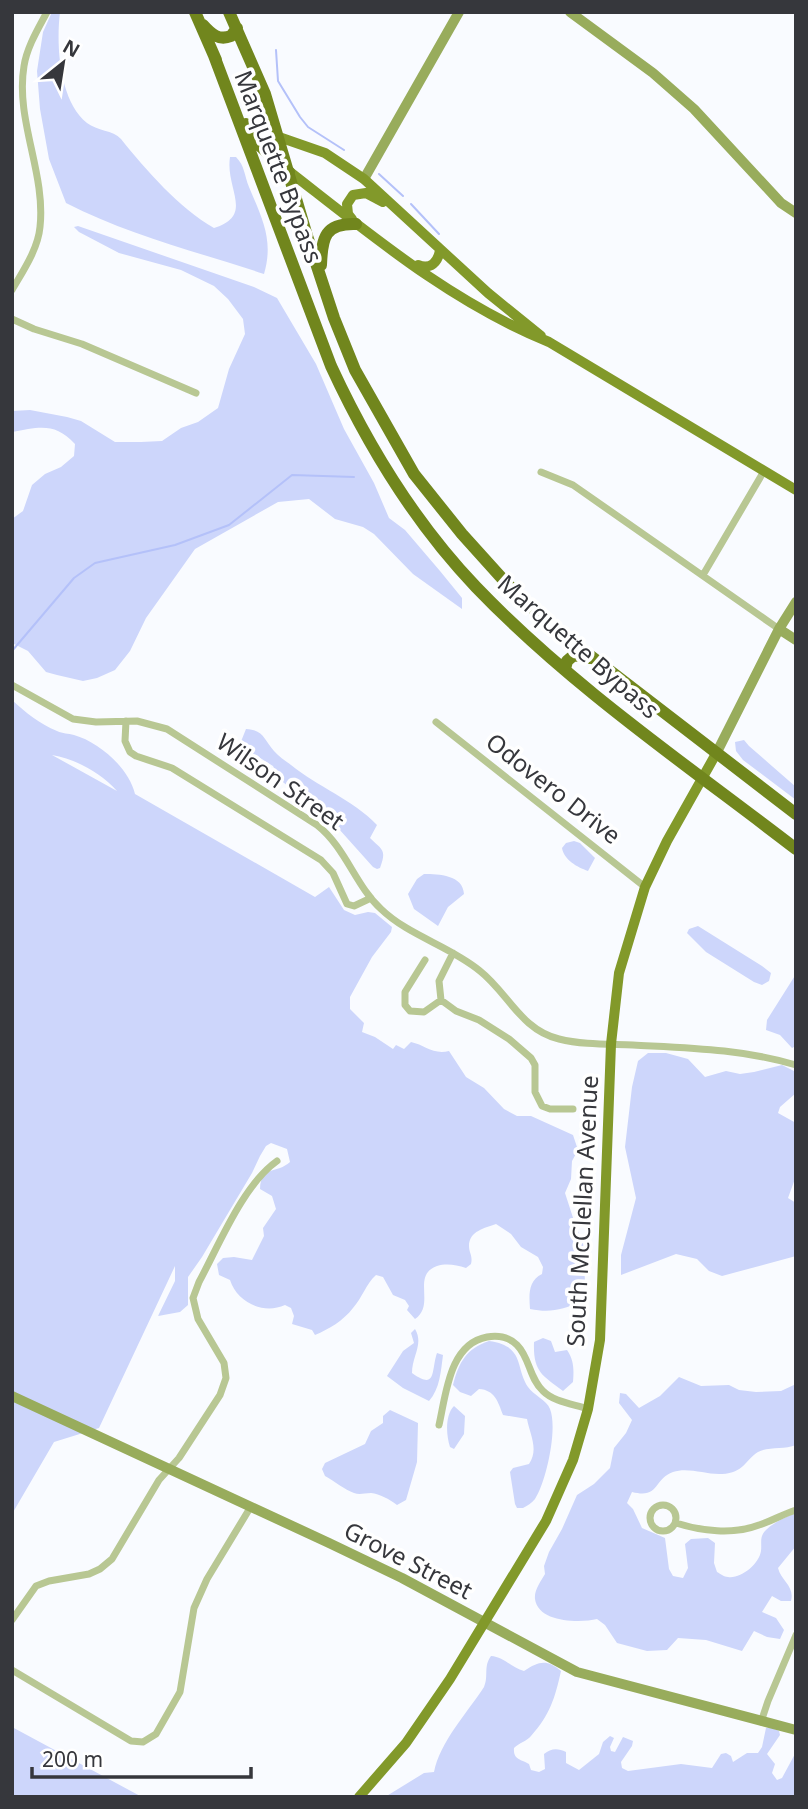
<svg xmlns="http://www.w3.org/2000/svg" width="808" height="1809" viewBox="0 0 808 1809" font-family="'Noto Sans',sans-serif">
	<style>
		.green { fill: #cdd6fb; fill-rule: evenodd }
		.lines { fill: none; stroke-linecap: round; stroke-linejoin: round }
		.stream { stroke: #b4c1f9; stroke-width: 2 }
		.street { stroke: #b8c793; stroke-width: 7 }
		.secondary { stroke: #98ac5c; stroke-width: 10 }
		.primary { stroke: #82992a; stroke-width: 10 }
		.highway { stroke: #71861d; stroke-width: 12 }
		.labels { text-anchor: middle; stroke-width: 7; stroke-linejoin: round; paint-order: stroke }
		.street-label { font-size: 24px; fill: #36373c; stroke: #fff }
	</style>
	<rect width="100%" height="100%" fill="#f9fbff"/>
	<path class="green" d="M52,12H60C56,45 59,100 87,123C97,131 113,130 121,139C146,170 179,208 214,228C255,215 225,189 230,157H236C245,166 244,175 249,187C262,218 274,240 264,274C198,252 128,235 66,203L49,159L40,109L37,71L43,32Z
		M78,226L254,287L277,298L316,364L344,429L374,483L389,518L405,530L440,571L462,598V609L413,574L374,534L363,527L335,519L309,499L278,502L195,549L146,618L130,651L115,670L97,678L83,681L57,675L46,672L28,651L12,643V519L23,511L32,485L45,474L61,467L74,456L75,444C55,422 39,427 12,432V411L30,410L67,417L81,421L115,442H141L162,441L181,428L198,422L218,408L229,369L245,334L243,319L228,299L214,286L181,270L119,253L79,232L74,227Z
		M12,700C26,713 40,724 57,731C63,734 68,733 74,735C99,742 129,768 135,794L315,897L329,887L344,910L355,915L368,912L375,913L392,927L391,932L372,957L350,997V1009L364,1023L362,1032L375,1037L393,1049L396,1045L404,1049L411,1042C425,1045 433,1055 449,1051L466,1077L484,1088L504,1109L517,1116H531L573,1135L578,1150L572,1161L571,1179L565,1193L576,1227L583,1242L585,1282L581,1301C563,1310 550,1313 530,1309C529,1295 528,1281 542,1274L543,1267L538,1257L521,1247L511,1234L496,1224C485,1228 469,1231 469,1246C469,1253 473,1256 471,1264L466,1268C456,1265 447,1263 437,1266C411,1275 436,1305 415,1319L407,1310L409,1306L405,1300L393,1295L383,1277L376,1275C366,1284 362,1298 353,1308C343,1321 329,1329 315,1335L312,1330L292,1324L294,1316L291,1308L285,1305C263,1315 237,1302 230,1280L219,1275L217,1264L223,1258L234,1257L252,1260L264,1236L263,1228L276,1209L272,1196L260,1189C261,1165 277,1174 290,1162L287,1149L271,1143L266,1146L260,1156L252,1173L202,1257L188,1277V1305L180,1312L158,1316L175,1281V1266L99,1428L54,1442L12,1514ZM52,755C76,759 101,773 117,791Z
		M246,729C264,730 264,740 274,751C279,757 286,761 291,765C318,787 352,799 377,825L370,838C382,850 387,849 380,868L377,869L373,867L330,819L279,779L273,766L257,756L242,755L238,749Z
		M744,740L749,746L796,787V800L743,760L736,751L735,742Z
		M574,841L580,843L595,858L588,871C577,867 564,860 562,848L566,843Z
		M424,874C439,874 463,875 464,894L448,907L438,926L414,909L408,894L417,879Z
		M698,926L762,966L771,973L769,981L762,985L754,982L706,952L687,933L689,929Z
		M796,974V1046L792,1048L780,1035L766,1030L767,1020Z
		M648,1053H666L688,1059L705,1077L726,1071L740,1074L754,1072L782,1065L796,1072V1093L780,1107L778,1113L796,1123V1176L788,1198L796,1203V1256L722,1276L709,1271L697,1259L676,1254L621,1275V1255L636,1198L625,1147L632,1087L638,1061Z
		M415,1329C424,1344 412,1356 412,1373C437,1391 431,1370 437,1353L443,1355C441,1370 440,1389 429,1401L403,1388L387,1376L403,1351L414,1343L411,1333Z
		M543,1338L551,1341L555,1352L567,1350C574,1360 574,1370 573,1382L563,1391C542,1375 533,1372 534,1342Z
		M489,1341C525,1346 515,1367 528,1387C533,1395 547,1400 550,1409C558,1429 546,1482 535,1499C532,1503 527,1506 523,1508H517L515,1504L510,1472L513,1468L529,1464C539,1449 530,1435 527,1419L503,1415C498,1402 495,1390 479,1389L471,1396L460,1392L453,1385C459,1362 466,1349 489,1341Z
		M679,1377L701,1386L729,1385L739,1390L756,1392L781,1391L796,1384V1445C784,1450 770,1446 758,1452C745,1460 744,1473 722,1474C706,1475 689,1467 673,1472C653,1479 660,1499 632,1492L627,1503L633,1509L642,1528L665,1538L669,1569L673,1576L683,1578L688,1568L685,1544L691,1539L708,1538L715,1543L714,1563L717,1572C721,1574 724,1577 728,1577C741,1579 759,1564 761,1551C762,1542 759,1537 766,1530C774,1522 786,1517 796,1513V1546L778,1568C781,1581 795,1586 791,1601H781L772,1596L762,1612L776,1618L784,1630L780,1639L767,1637L754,1631L742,1651L706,1640L678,1638L667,1650L647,1651L617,1643L605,1625L597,1619C581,1623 538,1623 535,1599C534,1590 541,1581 545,1574L544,1566L549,1552L562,1529L577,1495L594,1484L610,1468L614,1448L626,1433L632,1420L619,1403L620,1393L626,1394L639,1408L660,1396Z
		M454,1406L465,1416L464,1434L454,1449L450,1447C446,1435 445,1415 454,1406Z
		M390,1410L418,1423L417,1462L406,1500L397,1505C389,1499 380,1494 371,1493C364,1493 360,1495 354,1493C345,1490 334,1481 325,1476L322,1469L325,1463L365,1444L371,1431L383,1423V1416Z
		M491,1656C504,1657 512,1668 524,1671C539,1661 547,1659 561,1671C555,1698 550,1715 531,1736C527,1741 519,1743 514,1748C513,1760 521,1759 529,1764L531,1770L539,1772L545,1769L544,1754C551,1748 558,1748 566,1752V1763L579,1770L599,1754L603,1742L610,1736L614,1738L610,1747L611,1751L615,1752L623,1737L633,1741L632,1746L621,1762L622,1768L628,1771L681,1764L712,1768L721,1754L726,1753L731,1756L733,1762L747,1753H758L762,1747L766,1728L771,1727L779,1731L780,1735L767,1754L775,1764L772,1773L777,1780L782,1778L796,1752V1797H385L424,1773L434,1772C440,1742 467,1713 484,1687C489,1675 483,1667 491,1656Z
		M12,1727L142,1797H12Z"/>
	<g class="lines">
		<path class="stream" d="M276,50L278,81L300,117L308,127L344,150
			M379,174L403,196
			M411,204L439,234
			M12,651L74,578L95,563L175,545L229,525L292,475L354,477"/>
		<path class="street" d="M12,290C23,271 38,249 40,227C46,173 15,120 24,66C27,47 38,29 47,12
			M12,319L34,329L82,344L196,393
			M541,472L573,485L779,629
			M703,575L764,471
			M12,685L73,719L96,722L137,721L167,729L317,825C346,848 355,885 381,909C409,936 450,946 480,971C508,993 521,1030 559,1039C583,1045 608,1044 633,1045C688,1048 742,1049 796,1065
			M126,721L125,741L130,752L136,756L172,768L321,860L333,873L347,904L354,906L371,898
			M436,722L645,887
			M453,953L439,981L441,1000L456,1011L479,1020L509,1039L531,1058L535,1065V1092L542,1106L550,1109H573
			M425,960L405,992V1005L410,1011L424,1012L441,1000
			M439,1425C446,1395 449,1344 487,1337C499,1335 509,1337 517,1345C530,1358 529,1378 543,1391C554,1402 573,1404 588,1409
			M650 1518a13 13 0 1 1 26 0a13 13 0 1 1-26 0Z
			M676,1523C701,1531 733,1535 759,1525C772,1521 783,1514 796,1510
			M12,1620L36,1586L49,1581L89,1574L100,1569L112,1559L159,1480L179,1458L220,1395L226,1378L224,1363L198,1319L193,1298L199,1282C219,1245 243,1185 277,1161
			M12,1670L131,1741L143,1742L156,1734L180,1692L194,1608L207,1579L250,1508
			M761,1722L768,1701L796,1635"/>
		<path class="secondary" d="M570,12L653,73L694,109L781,203L796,213
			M364,179L459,12
			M779,629L796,640
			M717,752L779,629L796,602
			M12,1396L329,1543L402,1578L577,1672L796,1730"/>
		<path class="primary" d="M279,137L325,153L364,179L488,293L541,336
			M290,172C371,235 452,303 549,342L796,490
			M352,219L348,214L347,204L353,195L366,193L383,202
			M418,265C431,270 438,262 440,250
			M359,1797L406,1743L450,1679L546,1521L573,1460L588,1409L600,1340L611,1044L619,973L645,887L667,841L717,752"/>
		<path class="highway" d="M195,12L216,60
			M229,12L265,94L307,236L334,318L355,370L414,474L462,534L507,584L553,627L796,814
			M203,25C211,34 219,41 231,36L237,28
			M213,53L331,366C368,446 415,523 476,587C571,686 687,765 796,849
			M246,124L259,145L289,172
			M321,265C322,237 325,223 356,224
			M565,669L567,661L574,655L590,658"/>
	</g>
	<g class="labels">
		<g class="street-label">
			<text transform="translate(278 167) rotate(69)" y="8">Marquette Bypass</text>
			<text transform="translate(578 647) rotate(41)" y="8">Marquette Bypass</text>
			<text transform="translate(280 782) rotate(35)" y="8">Wilson Street</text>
			<text transform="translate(553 789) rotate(38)" y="8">Odovero Drive</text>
			<text transform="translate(583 1211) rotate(-87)" y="8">South McClellan Avenue</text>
			<text transform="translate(408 1561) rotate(27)" y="8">Grove Street</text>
		</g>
	</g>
	<rect width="808" height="1809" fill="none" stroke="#36373c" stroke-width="28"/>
	<g transform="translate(63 63) rotate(30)" stroke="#ffffff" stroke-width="5" paint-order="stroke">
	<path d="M0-5L12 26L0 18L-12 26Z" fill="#36373c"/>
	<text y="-10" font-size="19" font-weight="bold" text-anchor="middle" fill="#36373c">N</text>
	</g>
	<path d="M32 1767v10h219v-10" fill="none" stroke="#36373c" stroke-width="3.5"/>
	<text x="42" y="1767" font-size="21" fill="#36373c" stroke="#ffffff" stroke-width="5" paint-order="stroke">200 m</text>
</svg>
